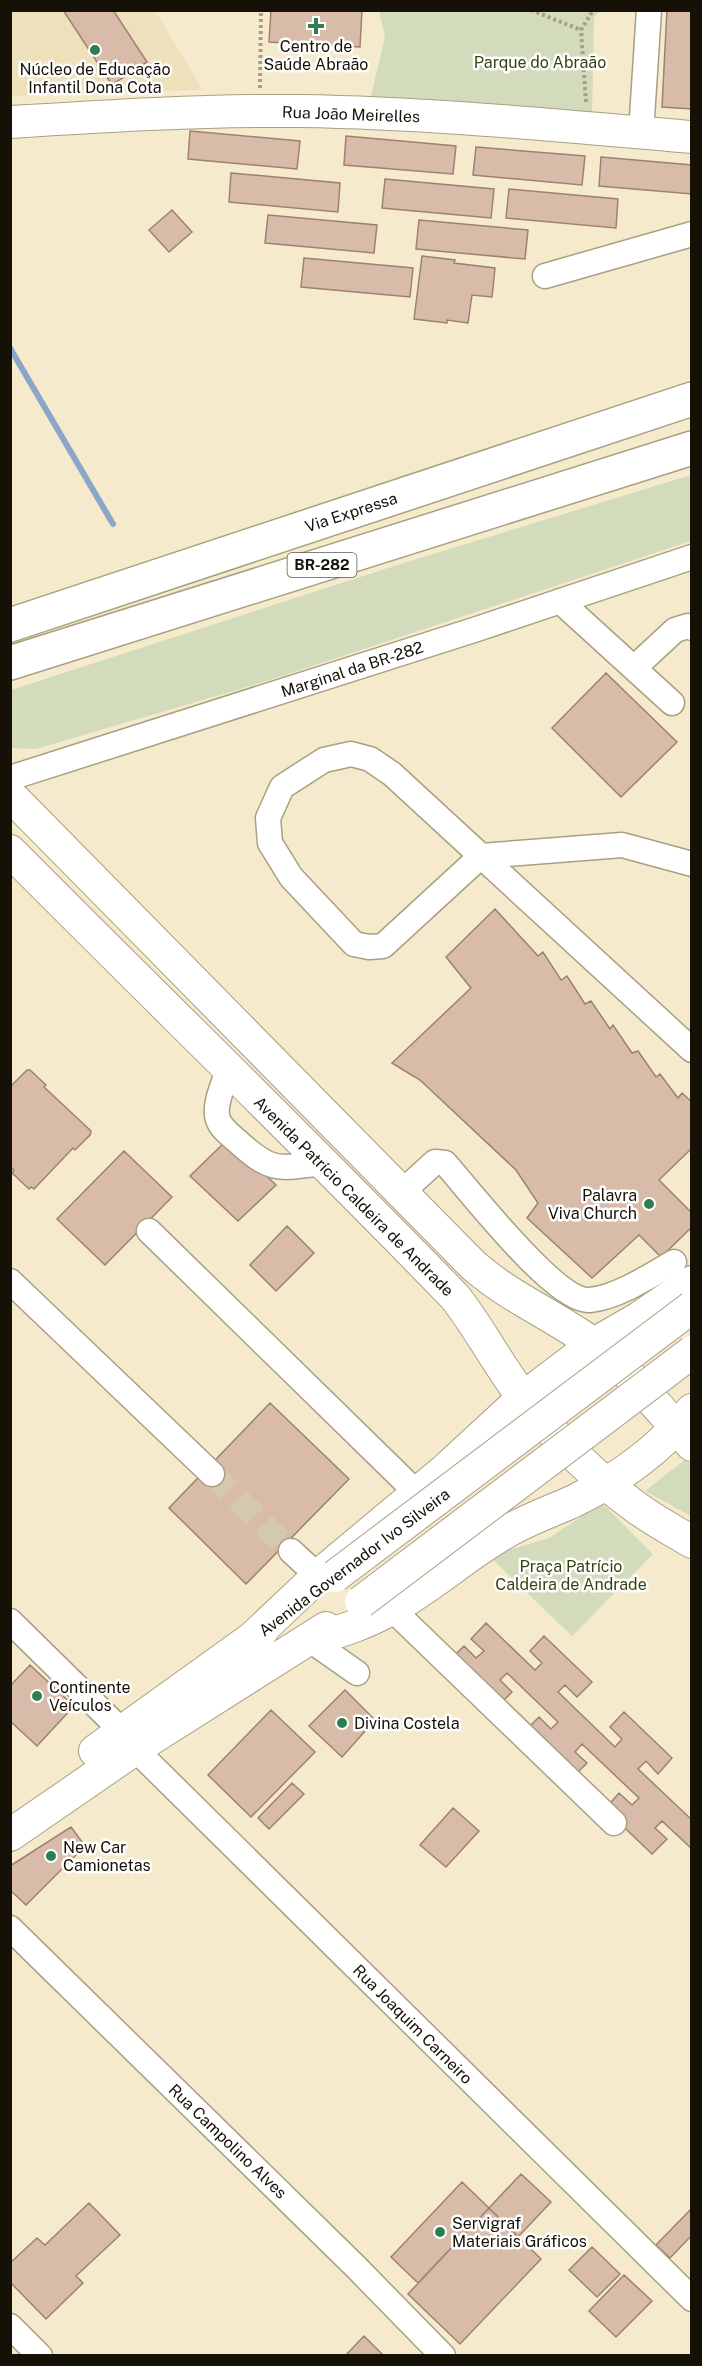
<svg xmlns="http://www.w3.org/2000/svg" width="702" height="2366" viewBox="0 0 702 2366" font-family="'Public Sans',sans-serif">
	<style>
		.built { fill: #eee0ba }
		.green { fill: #d2dbbb }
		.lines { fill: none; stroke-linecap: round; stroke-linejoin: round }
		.stream { stroke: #8ca6ca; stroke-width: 6 }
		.building { fill: #d9bbaa; stroke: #9d8171; stroke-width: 1.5 }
		.minor-tunnel { stroke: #d4c9ae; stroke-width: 24; stroke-dasharray: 24 12; stroke-linecap: butt }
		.minor-casing { stroke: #aa9f82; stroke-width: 27 }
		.major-casing { stroke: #aa9f82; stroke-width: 34 }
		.highway-casing { stroke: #aa9f82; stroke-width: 36 }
		.path { stroke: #a79e87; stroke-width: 4; stroke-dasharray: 3 3; stroke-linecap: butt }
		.minor { stroke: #fff; stroke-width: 24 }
		.major { stroke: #fff; stroke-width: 32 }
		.highway { stroke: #fff; stroke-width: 33 }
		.major-bridge-casing { stroke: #aa9f82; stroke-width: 34; stroke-linecap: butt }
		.major-bridge { stroke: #fff; stroke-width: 32 }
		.poi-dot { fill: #2c7f52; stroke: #fff; stroke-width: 2 }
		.labels { text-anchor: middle; stroke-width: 5; stroke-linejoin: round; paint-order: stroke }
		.shield { fill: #fff; stroke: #5b5851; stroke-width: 1.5 }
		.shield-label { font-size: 15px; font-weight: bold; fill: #151107 }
		.poi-label { font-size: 16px; fill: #151107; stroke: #fff; text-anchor: start }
		.park-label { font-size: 16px; fill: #384210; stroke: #fff }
		.street-label { font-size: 16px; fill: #151107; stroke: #fff }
	</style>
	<rect width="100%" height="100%" fill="#f6eacc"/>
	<path class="built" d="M10,11H155L203,90L11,96Z"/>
	<path class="green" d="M379,11H599L594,18L592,117L370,100L385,37Z
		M691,475V541L270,680L36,749L11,748V690L391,567Z
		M686,1459L691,1465V1516L645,1491Z
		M602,1503L653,1554L572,1636L489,1556L549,1538Z"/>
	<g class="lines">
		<path class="stream" d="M10,348L113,524"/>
	</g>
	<path class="building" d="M63,10H113L147,62L112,85Z
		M271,10H362L360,47L269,42Z
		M667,10H692V109L662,107Z
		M190,131L300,141L297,169L188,159Z
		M346,136L456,146L453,174L344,165Z
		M476,147L585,156L582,185L473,175Z
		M601,157L692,165V194L599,186Z
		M231,173L340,183L338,212L229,202Z
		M385,179L494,189L491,218L382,208Z
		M509,189L618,199L616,228L506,218Z
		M172,210L192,232L169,252L149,230Z
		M268,215L377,225L374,253L265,243Z
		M419,220L528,230L525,259L416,249Z
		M422,256L455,260L454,263L495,268L492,297L472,295L468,323L447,320V323L414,319Z
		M304,258L413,268L410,297L301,287Z
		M606,673L677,742L621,797L552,728Z
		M495,909L538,956L543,952L561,980L567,976L585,1004L591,1001L610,1029L613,1025L632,1053L638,1051L656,1077L660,1074L678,1098L682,1093L692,1102V1148L659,1180L692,1213V1227L661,1257L639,1235L592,1278L527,1218L538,1203L516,1170L420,1080L392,1063L471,988L446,957Z
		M27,1070H30L46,1085L44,1087L91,1131L90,1135L75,1150L73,1148L34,1189L31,1187L29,1189L12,1173L14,1170L10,1166V1087Z
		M228,1139L276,1185L238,1221L190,1176Z
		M124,1151L172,1197L105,1265L57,1219Z
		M287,1226L314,1253L276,1291L250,1265Z
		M270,1403L349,1479L246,1584L169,1508Z
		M486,1623L535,1670L542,1663L530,1651L544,1636L592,1682L577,1697L565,1685L558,1692L615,1747L622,1739L610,1727L624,1712L672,1758L658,1774L646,1761L638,1769L692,1820V1849L662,1821L655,1828L667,1839L652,1854L605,1809L619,1793L632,1805L639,1798L582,1744L575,1752L587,1763L572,1778L524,1732L539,1717L551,1729L558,1722L507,1673L500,1680L512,1692L497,1707L449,1661L464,1646L476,1658L484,1651L471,1639Z
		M30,1665L74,1706L37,1746L10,1721V1686Z
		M345,1690L375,1720L342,1757L309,1726Z
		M271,1710L315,1752L251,1817L208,1775Z
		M292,1783L304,1794L269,1829L258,1818Z
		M453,1808L479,1831L446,1867L420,1845Z
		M71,1827L85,1846L26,1905L10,1890V1866Z
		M521,2174L551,2202L518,2237L489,2208Z
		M462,2182L489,2208L418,2283L391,2257Z
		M89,2203L120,2235L76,2276L83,2283L46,2319L10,2282V2263L37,2238L45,2245Z
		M489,2208L541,2259L460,2344L408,2294Z
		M692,2208V2235L670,2258L656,2245Z
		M592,2247L620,2274L597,2297L569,2270Z
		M624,2275L652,2301L616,2337L589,2311Z
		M364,2336L384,2356H345Z"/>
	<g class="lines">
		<path class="minor-tunnel" d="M212,1474L291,1551"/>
		<defs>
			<path id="minor" d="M641,133L649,10
				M545,276L692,234
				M560,601L672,703
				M634,668L675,630L688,626L692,628
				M351,754L370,759L392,774L481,856L383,946L369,947L354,944L291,877L270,843L268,818L282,787L324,760Z
				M10,778L477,629L692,557
				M692,864L622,845L481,856L692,1050
				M228,1070C224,1083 215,1102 217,1115C218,1126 228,1133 236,1140C273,1174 277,1168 325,1163
				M402,1192L435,1162L445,1163C469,1190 556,1303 590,1300C618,1297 650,1276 674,1262
				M149,1231L417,1493
				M10,1281L212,1474
				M291,1551L318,1576
				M392,1609L614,1823
				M10,1621L123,1732
				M310,1640L357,1673
				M135,1749L692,2299
				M10,1928L356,2267L443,2356
				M10,2326L40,2356"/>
			<path id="major" d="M10,122C107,116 204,110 301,111C432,113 562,126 692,137
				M10,795L473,1265C509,1297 553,1315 592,1343C630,1370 660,1411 692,1445
				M10,851C158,1000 309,1146 455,1297C481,1330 499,1367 525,1400C556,1438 593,1476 633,1505C651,1519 672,1530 692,1542
				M310,1640C339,1632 365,1624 391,1609C432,1587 467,1554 508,1531C529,1519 552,1511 574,1501C619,1479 660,1449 692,1410
				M246,1644L318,1576L445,1470L523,1398L594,1344L639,1318L692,1282
				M95,1751L262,1631
				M10,1835L135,1749L326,1628"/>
			<path id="highway" d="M10,625L692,399
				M10,663L692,448"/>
		</defs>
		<use href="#minor" class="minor-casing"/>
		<use href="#major" class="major-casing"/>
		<use href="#highway" class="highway-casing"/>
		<path class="path" d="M531,10L581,30
			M260,88L261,10
			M586,102L581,30L593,10"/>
		<use href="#minor" class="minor"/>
		<use href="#major" class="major"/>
		<use href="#highway" class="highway"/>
		<defs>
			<path id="major-bridge" d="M335,1576L692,1307
				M361,1602L692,1352"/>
		</defs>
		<use href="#major-bridge" class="major-bridge-casing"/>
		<use href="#major-bridge" class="major-bridge"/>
	</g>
	<g class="poi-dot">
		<path d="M313 17h6v6h6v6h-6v6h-6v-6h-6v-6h6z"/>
		<circle cx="95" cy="50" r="6"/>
		<circle cx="649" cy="1204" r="6"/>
		<circle cx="37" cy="1696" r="6"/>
		<circle cx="342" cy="1723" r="6"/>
		<circle cx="51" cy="1856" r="6"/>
		<circle cx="440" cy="2232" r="6"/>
	</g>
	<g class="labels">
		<rect class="shield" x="287.5" y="553" width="69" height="24" rx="4.5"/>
		<g class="shield-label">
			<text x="322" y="570">BR-282</text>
		</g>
		<g class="poi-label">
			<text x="316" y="52" text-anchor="middle">Centro de<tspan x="316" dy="18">Saúde Abraão</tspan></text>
			<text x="95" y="75" text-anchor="middle">Núcleo de Educação<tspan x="95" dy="18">Infantil Dona Cota</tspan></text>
			<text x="637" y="1201" text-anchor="end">Palavra<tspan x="637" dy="18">Viva Church</tspan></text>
			<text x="49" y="1693">Continente<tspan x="49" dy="18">Veículos</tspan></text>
			<text x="354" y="1729">Divina Costela</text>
			<text x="63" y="1853">New Car<tspan x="63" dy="18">Camionetas</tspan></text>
			<text x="452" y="2229">Servigraf<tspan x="452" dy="18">Materiais Gráficos</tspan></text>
		</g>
		<g class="park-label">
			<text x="540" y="68">Parque do Abraão</text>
			<text x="571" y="1572">Praça Patrício<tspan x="571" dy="18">Caldeira de Andrade</tspan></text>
		</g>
		<g class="street-label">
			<text transform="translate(351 114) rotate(2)" y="6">Rua João Meirelles</text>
			<text transform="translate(351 512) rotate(-18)" y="6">Via Expressa</text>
			<text transform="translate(352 669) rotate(-18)" y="6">Marginal da BR-282</text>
			<text transform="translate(354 1196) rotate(45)" y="6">Avenida Patrício Caldeira de Andrade</text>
			<text transform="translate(354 1562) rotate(-37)" y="6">Avenida Governador Ivo Silveira</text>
			<text transform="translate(413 2024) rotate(45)" y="6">Rua Joaquim Carneiro</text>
			<text transform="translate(228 2141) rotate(44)" y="6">Rua Campolino Alves</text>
		</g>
	</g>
	<rect width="702" height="2366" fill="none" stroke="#151107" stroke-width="24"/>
</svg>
